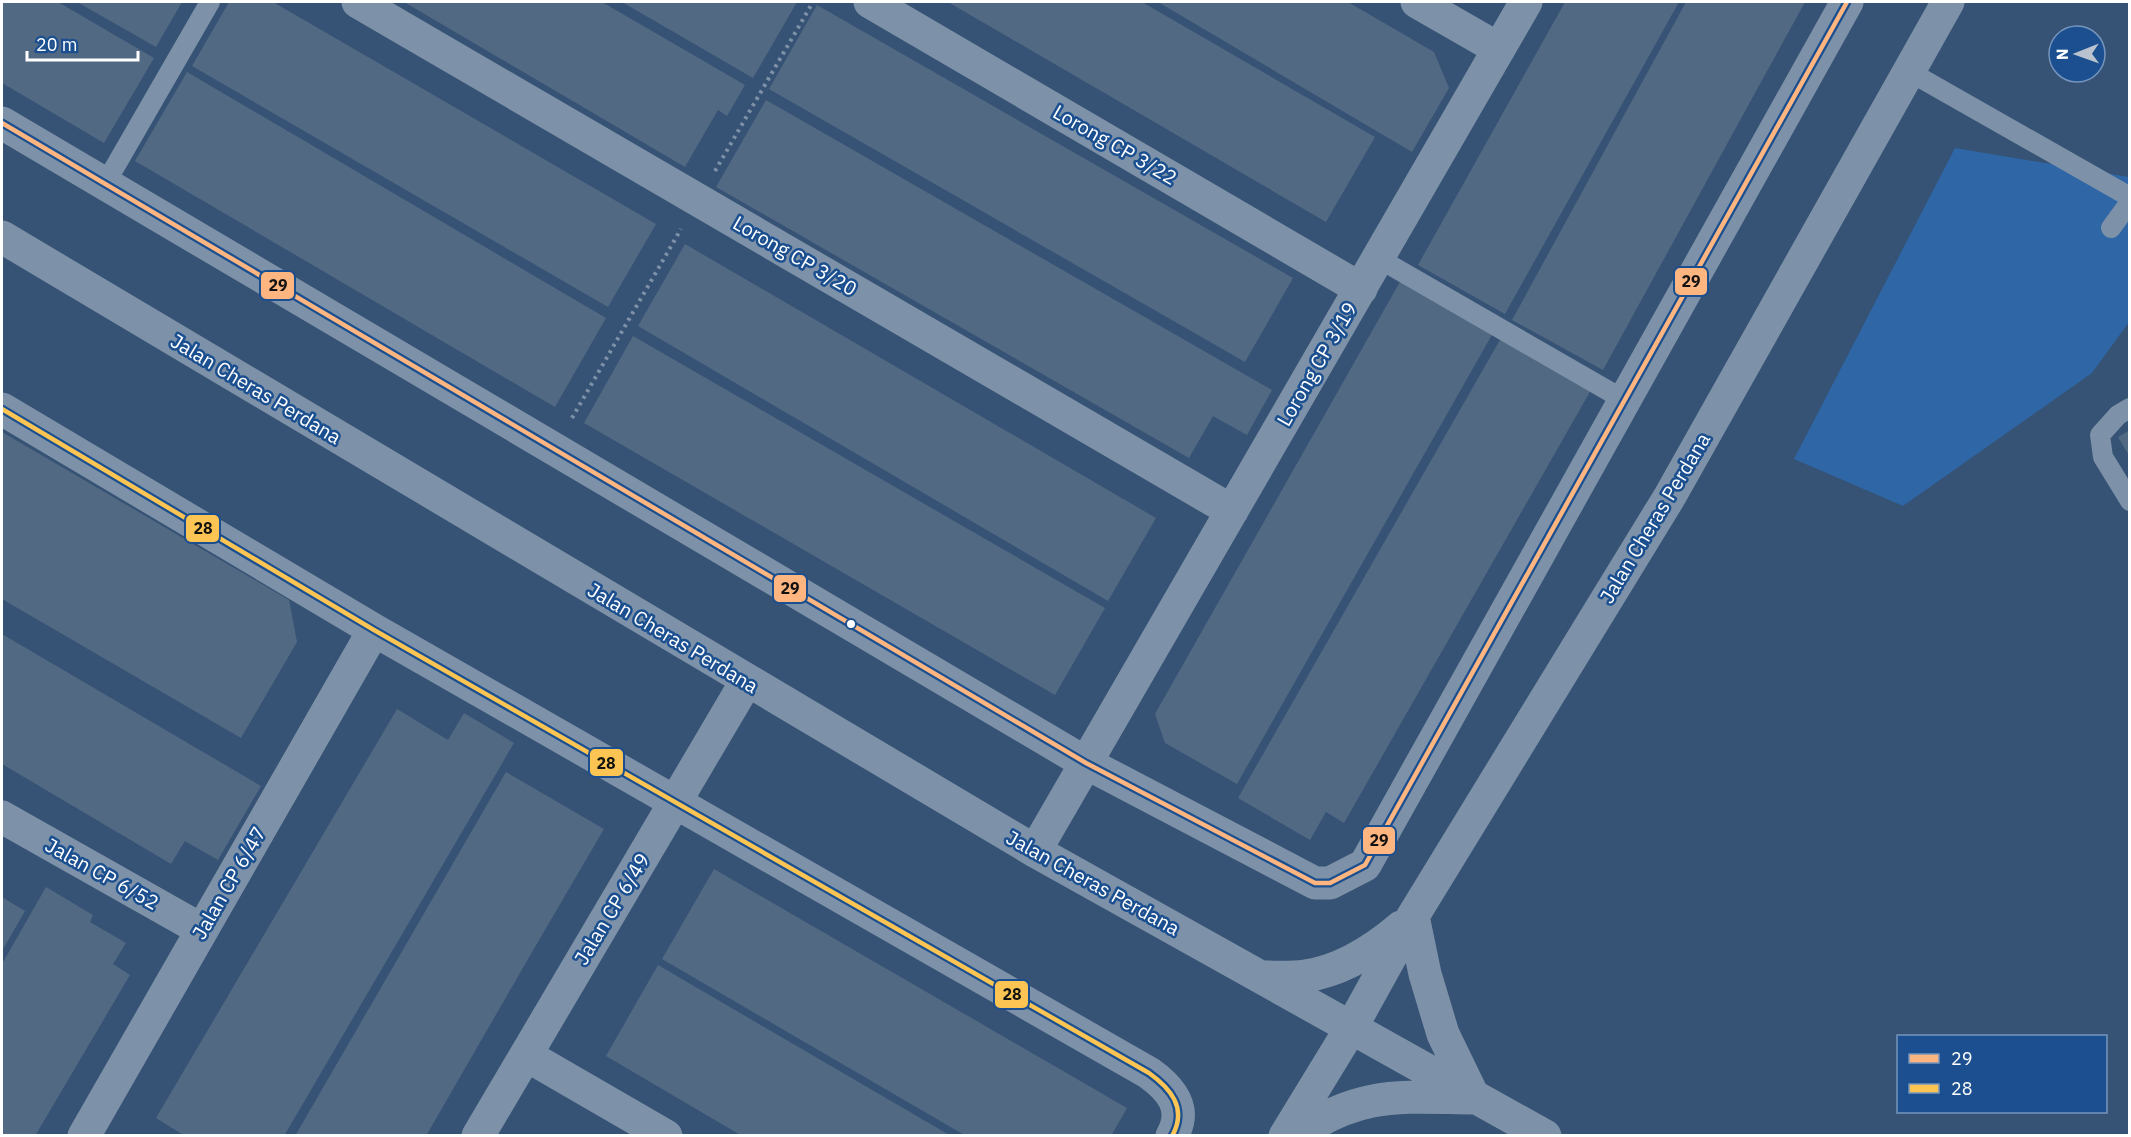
<svg xmlns="http://www.w3.org/2000/svg" width="2131" height="1137" viewBox="0 0 2131 1137" font-family="'IBM Plex Sans',sans-serif">
	<style>
		.green { fill: #2f66a5 }
		.building { fill: #526984 }
		.lines { fill: none; stroke-linecap: round; stroke-linejoin: round }
		.path { stroke: #7d92a8; stroke-width: 4; stroke-dasharray: 3 4.5; stroke-linecap: butt }
		.service { stroke: #7d92a8; stroke-width: 20 }
		.minor { stroke: #7d92a8; stroke-width: 33 }
		.tertiary { stroke: #7d92a8; stroke-width: 33 }
		.bus-1-casing { stroke: #1b4f8f; stroke-width: 9 }
		.bus-2-casing { stroke: #1b4f8f; stroke-width: 9 }
		.bus-1 { stroke: #ffb580; stroke-width: 4.5 }
		.bus-2 { stroke: #fcc553; stroke-width: 4.5 }
		.bus-dot { fill: #fff; stroke: #1b4f8f; stroke-width: 2 }
		.labels { text-anchor: middle; stroke-width: 5; stroke-linejoin: round; paint-order: stroke }
		.street-label { font-size: 20px; fill: #fff; stroke: #1b4f8f }
		.line-badge { stroke: #1b4f8f; stroke-width: 2 }
		.pale-badge-label { font-size: 16px; text-anchor: middle; font-weight: bold; fill: #111 }
	</style>
	<rect width="100%" height="100%" fill="#365274"/>
	<path class="green" d="M1955,148L2129,177V322L2092,373L1903,506L1794,459Z"/>
	<path class="building" d="M2,2H58L154,58L104,143L2,83Z
		M77,2H182L156,47Z
		M229,2H273L656,224L608,307L192,66Z
		M404,2H602L745,85L727,116L718,110L685,167Z
		M622,2H797L753,78Z
		M948,2H1142L1375,137L1326,222Z
		M1158,2H1348L1434,52L1449,88L1412,152Z
		M1565,2H1679L1505,314L1418,265Z
		M1686,2H1805L1603,370L1512,320Z
		M817,5L1293,278L1245,362L769,89Z
		M187,72L606,318L555,407L135,161Z
		M766,100L1272,390L1247,435L1213,416L1189,458L716,187Z
		M685,244L1156,518L1108,601L638,326Z
		M1401,280L1493,333L1237,784L1165,743L1155,714Z
		M633,336L1105,608L1055,695L584,423Z
		M1501,338L1591,390L1344,823L1326,812L1310,840L1238,798Z
		M2130,430V457L2118,437Z
		M2,432L289,600L297,642L241,738L2,599Z
		M2,634L261,786L218,860L185,841L171,864L2,764Z
		M397,709L448,740L464,713L514,743L284,1136H185L156,1118Z
		M506,772L604,829L535,947L426,1136H295Z
		M714,869L1127,1108L1111,1136H966L662,959Z
		M46,887L93,915L90,922L126,943L113,964L130,975L35,1136H2V964Z
		M2,897L25,911L2,951Z
		M658,965L687,982L951,1136H742L606,1056Z"/>
	<g class="lines">
		<path class="path" d="M715,171L813,2
			M572,418L681,229"/>
		<path class="service" d="M1910,72L2130,197
			M105,184L210,2
			M2111,228L2130,202
			M1378,258L1626,401
			M2130,408L2118,415L2100,435L2103,457L2130,501"/>
		<path class="minor" d="M358,2L1232,511
			M870,2L1361,289
			M1417,2L1499,49
			M2,123L1086,763L1315,883H1330L1365,865L1847,2
			M2,409L374,630L1149,1073C1170,1088 1188,1108 1172,1136
			M2,817L202,930
			M1035,851L1526,2
			M526,1055L666,1136
			M84,1136L374,630
			M478,1136L746,682"/>
		<path class="tertiary" d="M2,237L1035,851L1545,1136
			M1413,916L1425,974L1443,1034L1474,1098
			M1262,977C1276,977 1291,978 1305,976C1341,971 1374,950 1401,927
			M1285,1136L1351,1028L1413,916L1670,496L1948,2
			M1295,1136C1359,1091 1399,1097 1472,1098"/>
		<defs>
			<path id="bus-1" d="M2,123L1086,763L1315,883H1330L1365,865L1847,2"/>
			<path id="bus-2" d="M2,409L374,630L1149,1073C1170,1088 1188,1108 1172,1136"/>
		</defs>
		<use href="#bus-1" class="bus-1-casing"/>
		<use href="#bus-2" class="bus-2-casing"/>
		<use href="#bus-1" class="bus-1"/>
		<use href="#bus-2" class="bus-2"/>
	</g>
	<circle class="bus-dot" cx="851" cy="624" r="5"/>
	<g class="labels">
		<g class="street-label">
			<text transform="translate(1115 145) rotate(30)" y="7">Lorong CP 3/22</text>
			<text transform="translate(795 256) rotate(30)" y="7">Lorong CP 3/20</text>
			<text transform="translate(1317 364) rotate(-60)" y="7">Lorong CP 3/19</text>
			<text transform="translate(256 389) rotate(31)" y="7">Jalan Cheras Perdana</text>
			<text transform="translate(1655 518) rotate(-59)" y="7">Jalan Cheras Perdana</text>
			<text transform="translate(673 638) rotate(31)" y="7">Jalan Cheras Perdana</text>
			<text transform="translate(102 874) rotate(29)" y="7">Jalan CP 6/52</text>
			<text transform="translate(229 883) rotate(-60)" y="7">Jalan CP 6/47</text>
			<text transform="translate(1093 883) rotate(29)" y="7">Jalan Cheras Perdana</text>
			<text transform="translate(612 909) rotate(-59)" y="7">Jalan CP 6/49</text>
		</g>
	</g>
	<g class="line-badge">
		<rect x="1674" y="267" width="34" height="29" rx="6" fill="#ffb580"/>
		<rect x="260" y="271" width="35" height="29" rx="6" fill="#ffb580"/>
		<rect x="185" y="514" width="35" height="29" rx="6" fill="#fcc553"/>
		<rect x="773" y="574" width="34" height="29" rx="6" fill="#ffb580"/>
		<rect x="589" y="748" width="35" height="29" rx="6" fill="#fcc553"/>
		<rect x="1362" y="826" width="34" height="29" rx="6" fill="#ffb580"/>
		<rect x="994" y="980" width="35" height="29" rx="6" fill="#fcc553"/>
	</g>
	<g class="pale-badge-label">
		<text x="1691" y="287">29</text>
		<text x="278" y="291">29</text>
		<text x="203" y="534">28</text>
		<text x="790" y="594">29</text>
		<text x="606" y="769">28</text>
		<text x="1379" y="846">29</text>
		<text x="1012" y="1000">28</text>
	</g>
	<rect width="2131" height="1137" fill="none" stroke="#ffffff" stroke-width="6"/>
	<rect x="1897" y="1035" width="210" height="78" fill="#1b4f8f" stroke="#7695bc" stroke-width="1.5"/>
	<rect x="1909" y="1054" width="30" height="9" fill="#ffb580" stroke="#7695bc" stroke-width="1.5"/>
	<text x="1951" y="1065" font-size="18" fill="#ffffff">29</text>
	<rect x="1909" y="1084" width="30" height="9" fill="#fcc553" stroke="#7695bc" stroke-width="1.5"/>
	<text x="1951" y="1095" font-size="18" fill="#ffffff">28</text>
	<g transform="translate(2077 54) rotate(269)"><circle r="28" fill="#1b4f8f" stroke="#7695bc" stroke-width="1.5"/>
	<path d="M0-4.5L10 22L0 15L-10 22Z" fill="#b9c2ce"/>
	<text y="-9" font-size="16" font-weight="bold" text-anchor="middle" fill="#ffffff">N</text>
	</g>
	<path d="M27 51v9h111v-9" fill="none" stroke="#ffffff" stroke-width="3"/>
	<text x="36" y="51" font-size="18" fill="#ffffff" stroke="#1b4f8f" stroke-width="4.5" paint-order="stroke">20 m</text>
</svg>
